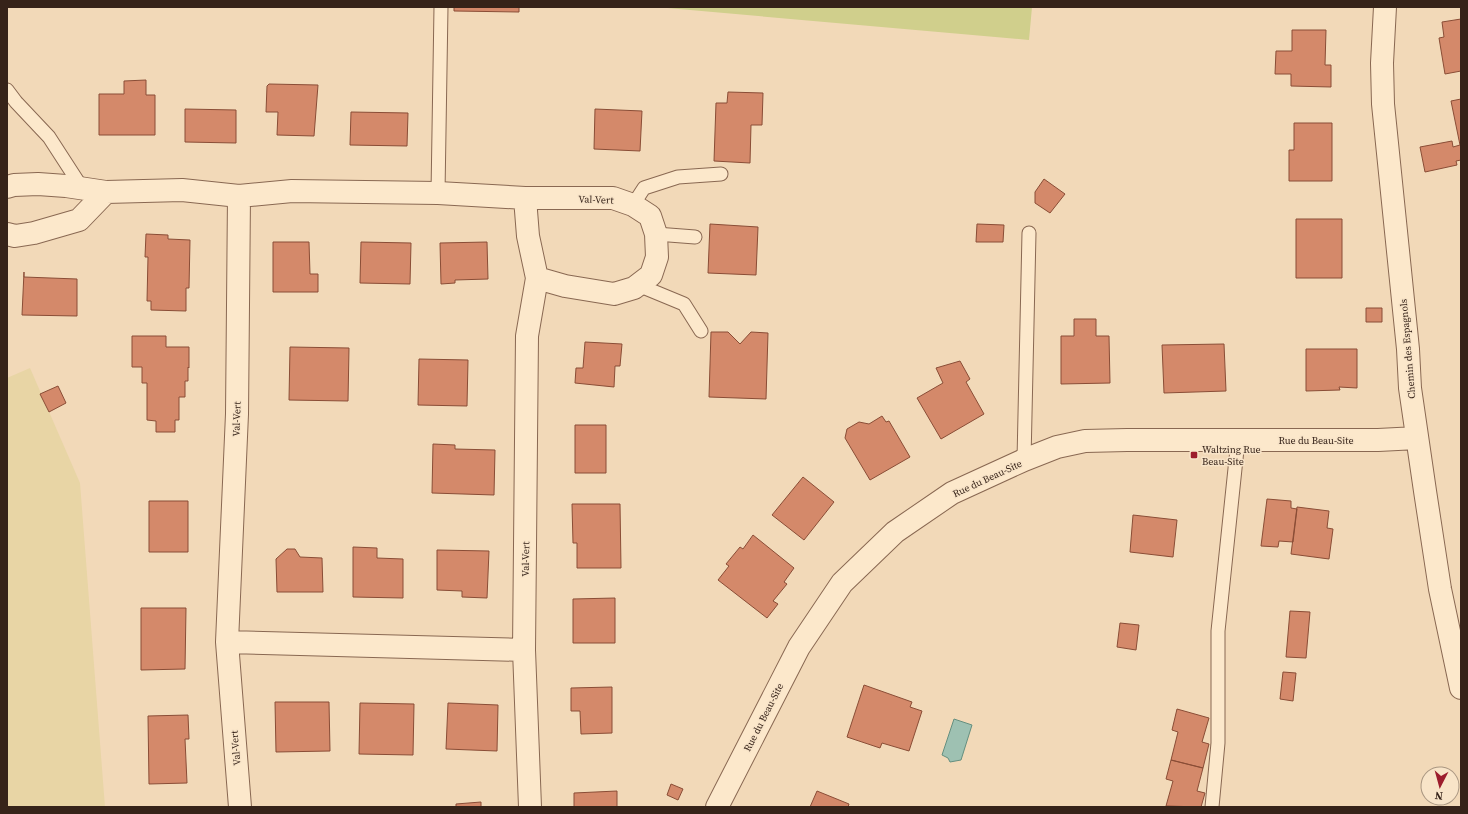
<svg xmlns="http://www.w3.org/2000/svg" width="1468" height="814" viewBox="0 0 1468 814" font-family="'Source Serif 4',serif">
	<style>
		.farmland { fill: #e8d5a5 }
		.green { fill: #d0cf8c }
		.water { fill: #9ec1b2; stroke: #658f7f }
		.building { fill: #d4896a; stroke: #8a4d36 }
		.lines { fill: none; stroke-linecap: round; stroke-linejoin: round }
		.lane-casing { stroke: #896852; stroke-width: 15 }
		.street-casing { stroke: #896852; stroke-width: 24 }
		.lane { stroke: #fce8cb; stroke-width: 13 }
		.street { stroke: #fce8cb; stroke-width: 22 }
		.poi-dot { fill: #9d1d2d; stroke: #f8e4c8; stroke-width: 1.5 }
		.labels { text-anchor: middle; stroke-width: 3; stroke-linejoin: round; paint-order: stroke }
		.street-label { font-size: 10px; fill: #362319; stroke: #f8e4c8 }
		.poi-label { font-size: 10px; fill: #362319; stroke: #f8e4c8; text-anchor: start }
	</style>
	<rect width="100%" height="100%" fill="#f2d9b8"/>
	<path class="farmland" d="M30,368L80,483L105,807H7V378Z"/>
	<path class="green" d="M656,7H1032L1029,40Z"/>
	<path class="water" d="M954,719L972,725L961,760L950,762L948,758L942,755Z"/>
	<path class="building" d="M454,7H519V12L454,11Z
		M1461,19V71L1445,74L1439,38L1444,37L1442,22Z
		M1292,30H1326L1325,65H1331V87L1291,86V74H1275L1276,51H1292Z
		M146,80V95H155V135H99V94H124V81Z
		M269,84L318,85L314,136L277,135L278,112H266L267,86Z
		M728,92L763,93L762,125H751L750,163L714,161L716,103H727Z
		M1461,99V160L1456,161L1457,165L1425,172L1420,147L1452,141L1453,147L1460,145L1451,101Z
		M185,109L236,110V143L185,142Z
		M595,109L642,111L640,151L594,149Z
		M351,112L408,113L407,146L350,145Z
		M1294,123H1332V181H1289V150H1294Z
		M1044,179L1065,194L1050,213L1035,203V192Z
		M1296,219H1342V278H1296Z
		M710,224L758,227L756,275L708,273Z
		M977,224L1004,225L1003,242H976Z
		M146,234L168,235V239L190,240L189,288H186V311L151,310V301H147L148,257H145Z
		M273,242H309L310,274H318V292H273Z
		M361,242L411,243L410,284L360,283Z
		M487,242L488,279L455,280V283L441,284L440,243Z
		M24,272V277L77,279V316L22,315Z
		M1366,308H1382V322H1366Z
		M1074,319H1096V336H1109L1110,383L1061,384V336H1074Z
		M711,332H728L740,344L751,332L768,333L766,399L709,397Z
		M132,336H166V347H189V368L188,367V381H185V397H179V420H175V432H156V421L147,420V383H142V367H132Z
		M585,342L622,344L620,366H615L614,387L575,383L576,368H583Z
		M1224,344L1226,391L1164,393L1162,345Z
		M290,347L349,348L348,401L289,400Z
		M1306,349H1357V388L1339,387L1340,390L1306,391Z
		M419,359L468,360L467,406L418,405Z
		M960,361L970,379L966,382L984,414L941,439L917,398L943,383L936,368Z
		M58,386L66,403L49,412L40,394Z
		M882,416L886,422L889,421L910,457L870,480L845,438L847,429L859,422L869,424Z
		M575,425H606V473H575Z
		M433,444L455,445V449L495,450L494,495L432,493Z
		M803,477L834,502L804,540L772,515Z
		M1267,499L1291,501V508L1297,509L1293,542L1279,541L1278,547L1261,546Z
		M149,501H188V552H149Z
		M572,504H620L621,568H577V543H573Z
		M1297,507L1329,511L1327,528L1333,529L1329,559L1291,554Z
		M1133,515L1177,520L1173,557L1130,552Z
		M753,535L794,568L784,582L787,584L773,601L778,604L767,618L718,580L729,566L726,564L740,547L743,549Z
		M353,547L377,548V558L403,559V598L353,597Z
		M287,549H295L300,557L322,558L323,592H277L276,559Z
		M437,550L489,551L487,598L462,597V591L437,590Z
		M615,598V643H573V599Z
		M141,608H186L185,669L141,670Z
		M1290,611L1310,612L1306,658L1286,657Z
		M1120,623L1139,625L1136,650L1117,647Z
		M1283,672L1296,673L1293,701L1280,699Z
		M864,685L912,702L910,707L922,711L909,751L882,743L880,748L847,737Z
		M612,687V733L581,734L580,711H571V688Z
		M275,702H329L330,751L276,752Z
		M360,703L414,704L413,755L359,754Z
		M448,703L498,705L497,751L446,749Z
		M1177,709L1209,718L1202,742L1209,744L1203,768L1171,760L1178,732L1172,730Z
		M188,715L189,739H185L187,783L149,784L148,716Z
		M1171,760L1203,768L1197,791L1205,793L1201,807L1166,806L1173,781L1166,779Z
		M671,784L683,789L678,800L667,795Z
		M617,791V807H574V793Z
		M817,791L849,804L848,807H810Z
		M481,802V807H456V804Z"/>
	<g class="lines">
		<defs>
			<path id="lane" d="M7,90L16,102L49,137L82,188
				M438,193L441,7
				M633,205L644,188L678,177L721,174
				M656,234L695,237
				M638,285L684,304L701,331
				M1024,460L1029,233
				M1212,807L1218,743V631L1238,440"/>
			<path id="street" d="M1385,7L1382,63L1383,104L1408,349L1410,388L1425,491L1440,589L1461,688
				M7,187L14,185L38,184L66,186L106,192L182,190L239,196
				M525,198H613L633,205L650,216L656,234L657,257L651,275L634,288L614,294L565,286L537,278
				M7,234L15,236L34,233L79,220L106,192
				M227,642L524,650
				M240,807L227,642L237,414L239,196L292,191L438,193L525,198L528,236L537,278L527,336L524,650L530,807
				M717,807L799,647L842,583L895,532L952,493L1024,460L1057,447L1085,441L1127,440H1378L1417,438"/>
		</defs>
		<use href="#lane" class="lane-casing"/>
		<use href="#street" class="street-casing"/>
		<use href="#lane" class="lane"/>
		<use href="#street" class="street"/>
	</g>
	<rect class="poi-dot" x="1190" y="451" width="8" height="8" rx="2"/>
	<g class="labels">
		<g class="street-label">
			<text transform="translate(596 199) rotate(2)" y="4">Val-Vert</text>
			<text transform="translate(1407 349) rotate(-95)" y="4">Chemin des Espagnols</text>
			<text transform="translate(236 419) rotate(-88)" y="4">Val-Vert</text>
			<text x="1316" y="444">Rue du Beau-Site</text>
			<text transform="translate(987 478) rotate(-25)" y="4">Rue du Beau-Site</text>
			<text transform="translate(525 559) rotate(-89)" y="4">Val-Vert</text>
			<text transform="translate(763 717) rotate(-63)" y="4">Rue du Beau-Site</text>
			<text transform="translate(235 748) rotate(-95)" y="4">Val-Vert</text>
		</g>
		<g class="poi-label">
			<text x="1202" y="453">Waltzing Rue<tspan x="1202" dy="12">Beau-Site</tspan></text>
		</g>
	</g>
	<rect width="1468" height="814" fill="none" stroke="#362319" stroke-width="16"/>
	<g transform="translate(1440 786) rotate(186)"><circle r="19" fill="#f8e4c8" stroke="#aa9782"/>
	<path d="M0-3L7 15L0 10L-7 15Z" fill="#9d1d2d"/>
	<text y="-6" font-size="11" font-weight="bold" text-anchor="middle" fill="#362319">N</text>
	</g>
</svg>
